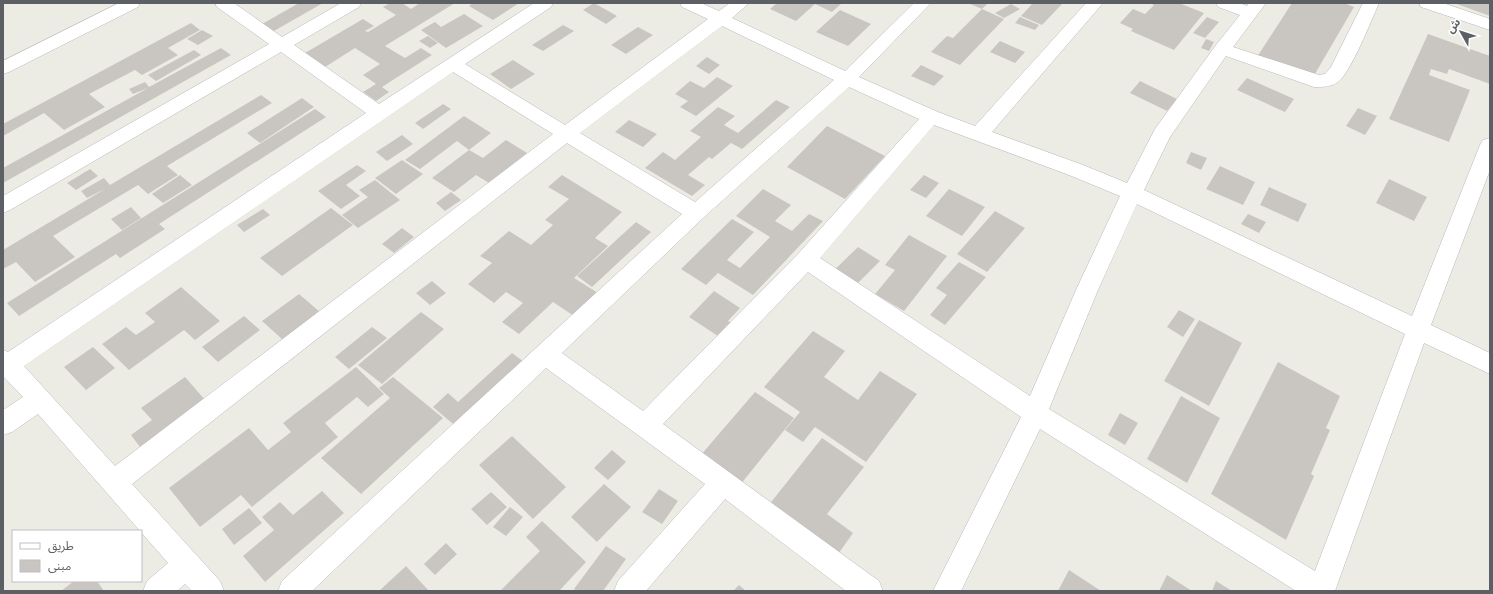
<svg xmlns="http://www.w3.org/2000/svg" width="1493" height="594" viewBox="0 0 1493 594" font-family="Figtree,'Noto Sans Arabic',sans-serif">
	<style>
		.building { fill: #c9c6c1 }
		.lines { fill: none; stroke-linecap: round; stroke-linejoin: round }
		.minor-casing { stroke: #b6b9bd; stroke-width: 1 }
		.minor { fill: #fff; fill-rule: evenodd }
	</style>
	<rect width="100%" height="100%" fill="#edece4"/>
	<path class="building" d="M299,3H323L274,31L262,24Z
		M390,3H402L411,9L420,3H455L385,46L405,58L421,48L432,55L382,87L389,92L376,101L363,92L376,84L363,75L380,64L355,48L325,67L305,53L363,19L374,26L365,31L368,32L396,15L383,7Z
		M473,3H519L493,20L469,6Z
		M594,3L617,16L606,24L583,10Z
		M777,3H842L832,12L815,4L796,21L770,9Z
		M968,3H988L982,9Z
		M1033,3H1063L1042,25L1021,16Z
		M1149,3H1179L1204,13L1174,50L1131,31L1133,29L1120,23L1133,9L1145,14L1154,5Z
		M1292,3H1344L1354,7L1312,79L1257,57Z
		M1454,3H1490V16Z
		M1011,4L1020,9L1004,18L995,13Z
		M982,9L1004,19L960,65L931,52L947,36L953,38Z
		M840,10L871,24L848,46L816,32Z
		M464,14L483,26L446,48L421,30L435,22L441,27Z
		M1020,17L1039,25L1035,30L1015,23Z
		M1207,17L1219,22L1205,38L1193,33Z
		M191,23L200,30L168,48L178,55L142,75L135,70L89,94L105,107L64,130L44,113L3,136V124Z
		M563,25L574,31L543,51L532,45Z
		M638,27L653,35L626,54L611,45Z
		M202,30L213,36L198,45L187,39Z
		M1428,34L1490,56V84L1449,69L1447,74L1431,69L1429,75L1470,90L1449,142L1389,119Z
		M428,36L438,43L430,48L419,41Z
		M1206,39L1214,42L1209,51L1201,48Z
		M1000,41L1025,52L1015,63L990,52Z
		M221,48L231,55L3,183V168L148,88L133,94L129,89L145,82L149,87Z
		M194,50L201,55L156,81L148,75Z
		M707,57L720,65L709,74L696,66Z
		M513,60L535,74L511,89L490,74Z
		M921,65L944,76L934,86L911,76Z
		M717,77L733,86L696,116L680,107L688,101L675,94L690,81L704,88Z
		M1247,78L1294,99L1285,112L1237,90Z
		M1140,81L1177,99L1167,111L1130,93Z
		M261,95L272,103L167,166L178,175L148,194L138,185L53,236L75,257L35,282L16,262L3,269V250L105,189L87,198L81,191L104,178L110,185Z
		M302,98L314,107L260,143L247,133Z
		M776,100L790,107L742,149L731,143L712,159L709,157L688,175L705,185L692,196L645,168L663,152L675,160L701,137L690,131L718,107L735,116L724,125L738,133Z
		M443,104L451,109L423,129L415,123Z
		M1358,108L1377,116L1365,135L1346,126Z
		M315,109L326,117L159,224L165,229L120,258L116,254L19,316L7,303Z
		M464,116L491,133L469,150L457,141L420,169L405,160Z
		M629,120L657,134L643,147L615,132Z
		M827,126L885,156L845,199L787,167Z
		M402,135L413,144L387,161L376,152Z
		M506,140L527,153L489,183L476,175L454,192L432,178L469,150L483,158Z
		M1191,152L1207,158L1201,170L1186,163Z
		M402,160L423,174L396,194L375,178Z
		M357,165L366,171L346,185L360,196L341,209L318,191Z
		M1220,166L1255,182L1243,205L1206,189Z
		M90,169L98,176L76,190L67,183Z
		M180,175L192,185L163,203L152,194Z
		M562,175L622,212L595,238L608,246L574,278L598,293L574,316L553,302L519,334L502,322L523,303L506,292L494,303L468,284L492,263L480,256L509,231L531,245L553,225L545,220L569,199L548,187Z
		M924,175L939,183L926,198L910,190Z
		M1389,179L1427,197L1414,221L1376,203Z
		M375,180L400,200L358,228L342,215L368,197L359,190Z
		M1269,187L1307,204L1298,222L1260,205Z
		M763,189L791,205L775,221L792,231L809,214L823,221L753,295L718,273L706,285L681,269L732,219L754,232L727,260L740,268L770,237L736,216Z
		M949,189L985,207L962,236L926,216Z
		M451,192L461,200L445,211L436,203Z
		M131,207L141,218L122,230L111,219Z
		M331,208L353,225L282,276L260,258Z
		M263,209L270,215L244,232L237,225Z
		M995,211L1025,228L987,272L957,254Z
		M1248,214L1266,222L1259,233L1241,224Z
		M636,222L651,232L592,287L577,276Z
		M402,228L414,237L394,253L382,244Z
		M909,235L947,256L904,311L875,294L895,270L885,265Z
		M858,247L880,261L847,294L825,279Z
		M959,262L986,277L945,325L930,315L947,295L936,288Z
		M432,281L446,293L430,305L416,293Z
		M181,287L220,321L195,340L184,330L129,370L102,344L126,327L136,335L155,322L145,313Z
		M714,291L740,308L728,321L746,332L733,346L689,317Z
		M299,294L320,312L283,340L262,321Z
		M1179,310L1195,319L1183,337L1167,327Z
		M421,312L444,329L382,384L358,365Z
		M244,316L260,330L218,362L202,347Z
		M1199,320L1242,343L1209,406L1164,381Z
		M372,327L387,338L349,369L335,357Z
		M813,331L845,351L824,377L858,400L880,371L917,394L866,462L815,427L803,442L785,430L800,412L764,387Z
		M93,347L115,368L86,390L64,367Z
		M512,353L528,365L459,429L433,407L448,393L458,402Z
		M1278,362L1340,396L1326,428L1330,430L1311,474L1314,476L1286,540L1211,494Z
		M356,367L384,394L368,407L357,397L325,423L338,437L252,507L241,495L200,527L169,488L249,428L268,450L291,432L283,423Z
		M185,377L206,401L140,447L131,435L152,420L141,408Z
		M393,377L443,418L361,494L321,458L390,398L379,388Z
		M755,392L794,418L740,485L700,456Z
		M1181,396L1220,418L1187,483L1147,459Z
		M1120,413L1138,423L1125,445L1108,435Z
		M512,436L566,487L533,519L479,465Z
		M822,438L864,467L827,514L853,533L836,557L768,506Z
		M612,450L626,462L608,480L594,468Z
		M604,484L631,507L597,542L571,517Z
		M659,489L678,501L662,524L642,512Z
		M322,491L344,513L265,582L243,556L274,530L262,517L280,502L293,515Z
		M491,492L507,507L487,525L471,509Z
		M510,507L523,517L506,536L493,527Z
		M249,508L262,523L234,545L222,529Z
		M542,521L586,562L559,591H500L540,551L526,537Z
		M446,543L457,554L435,575L424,564Z
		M606,546L626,559L603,591H577L574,589Z
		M406,566L429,591H379Z
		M1069,570L1101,591H1058Z
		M1167,575L1192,591H1159Z
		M74,581H97L104,591H61Z
		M1216,581L1232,591H1212Z
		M739,585L746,591H733Z"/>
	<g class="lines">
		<defs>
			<path id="minor" d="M119,3H140L138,7L9,72L3,74V61Z
				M215,3H234L282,37L341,3H361L359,7L294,45L379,104L534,3H553L551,7L465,64L565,125L708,19L682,7L680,3H701L719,11L730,3H749L732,18L845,71L914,3H931L859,77L938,112L975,126L1086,3H1103L992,132L1083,165L1127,183L1155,129L1216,45L1240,15L1218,7L1216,3H1239L1247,6L1249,3H1266L1233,47L1319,75L1325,74L1331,67L1363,3H1379C1371,21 1351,72 1338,82C1331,87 1322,87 1314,87L1226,56L1170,137L1144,190L1412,316L1480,145L1483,140L1490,138V170L1431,325L1490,353V374L1424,343L1335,591H1296L1040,429L961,591H933L1021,417L808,272L663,424L879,581L883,591H846L725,499L646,591H614L618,581L705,484L546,368L312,591H278L282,581L682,214L567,143L132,484L220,581L224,591H192L185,584L177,591H143L147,581L168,563L38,414L12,432L3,435V410L23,397L3,376V350L8,352L366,113L281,52L10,210L3,213V196L269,44L217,7ZM722,26L834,80L695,202L580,133ZM453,72L553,134L115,466L24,366ZM849,87L919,119L798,254L643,411L562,353L703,218ZM934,125L1069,175L1120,196L1076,290L1030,396L820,258ZM1137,204L1405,334L1315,571L1049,409L1098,290Z
				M1419,3H1443L1490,19V30L1421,7Z"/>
		</defs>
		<use href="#minor" class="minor-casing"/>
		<use href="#minor" class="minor"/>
	</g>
	<rect width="1493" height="594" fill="none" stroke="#5c5f63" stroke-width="8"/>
	<rect x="12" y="530" width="130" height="52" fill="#ffffff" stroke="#bebfc1"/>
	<rect x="20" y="543" width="20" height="6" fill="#ffffff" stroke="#bebfc1"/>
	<text x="48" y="550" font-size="12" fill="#5c5f63">طريق</text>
	<rect x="20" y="560" width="20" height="12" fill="#c9c6c1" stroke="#bebfc1"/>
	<text x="48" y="570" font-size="12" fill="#5c5f63">مبنى</text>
	<g transform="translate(1461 32) rotate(309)" stroke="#ffffff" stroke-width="3" paint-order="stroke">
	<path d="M0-3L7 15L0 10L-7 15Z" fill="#5c5f63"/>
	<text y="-6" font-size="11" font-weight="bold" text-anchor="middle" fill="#5c5f63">ش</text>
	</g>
</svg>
